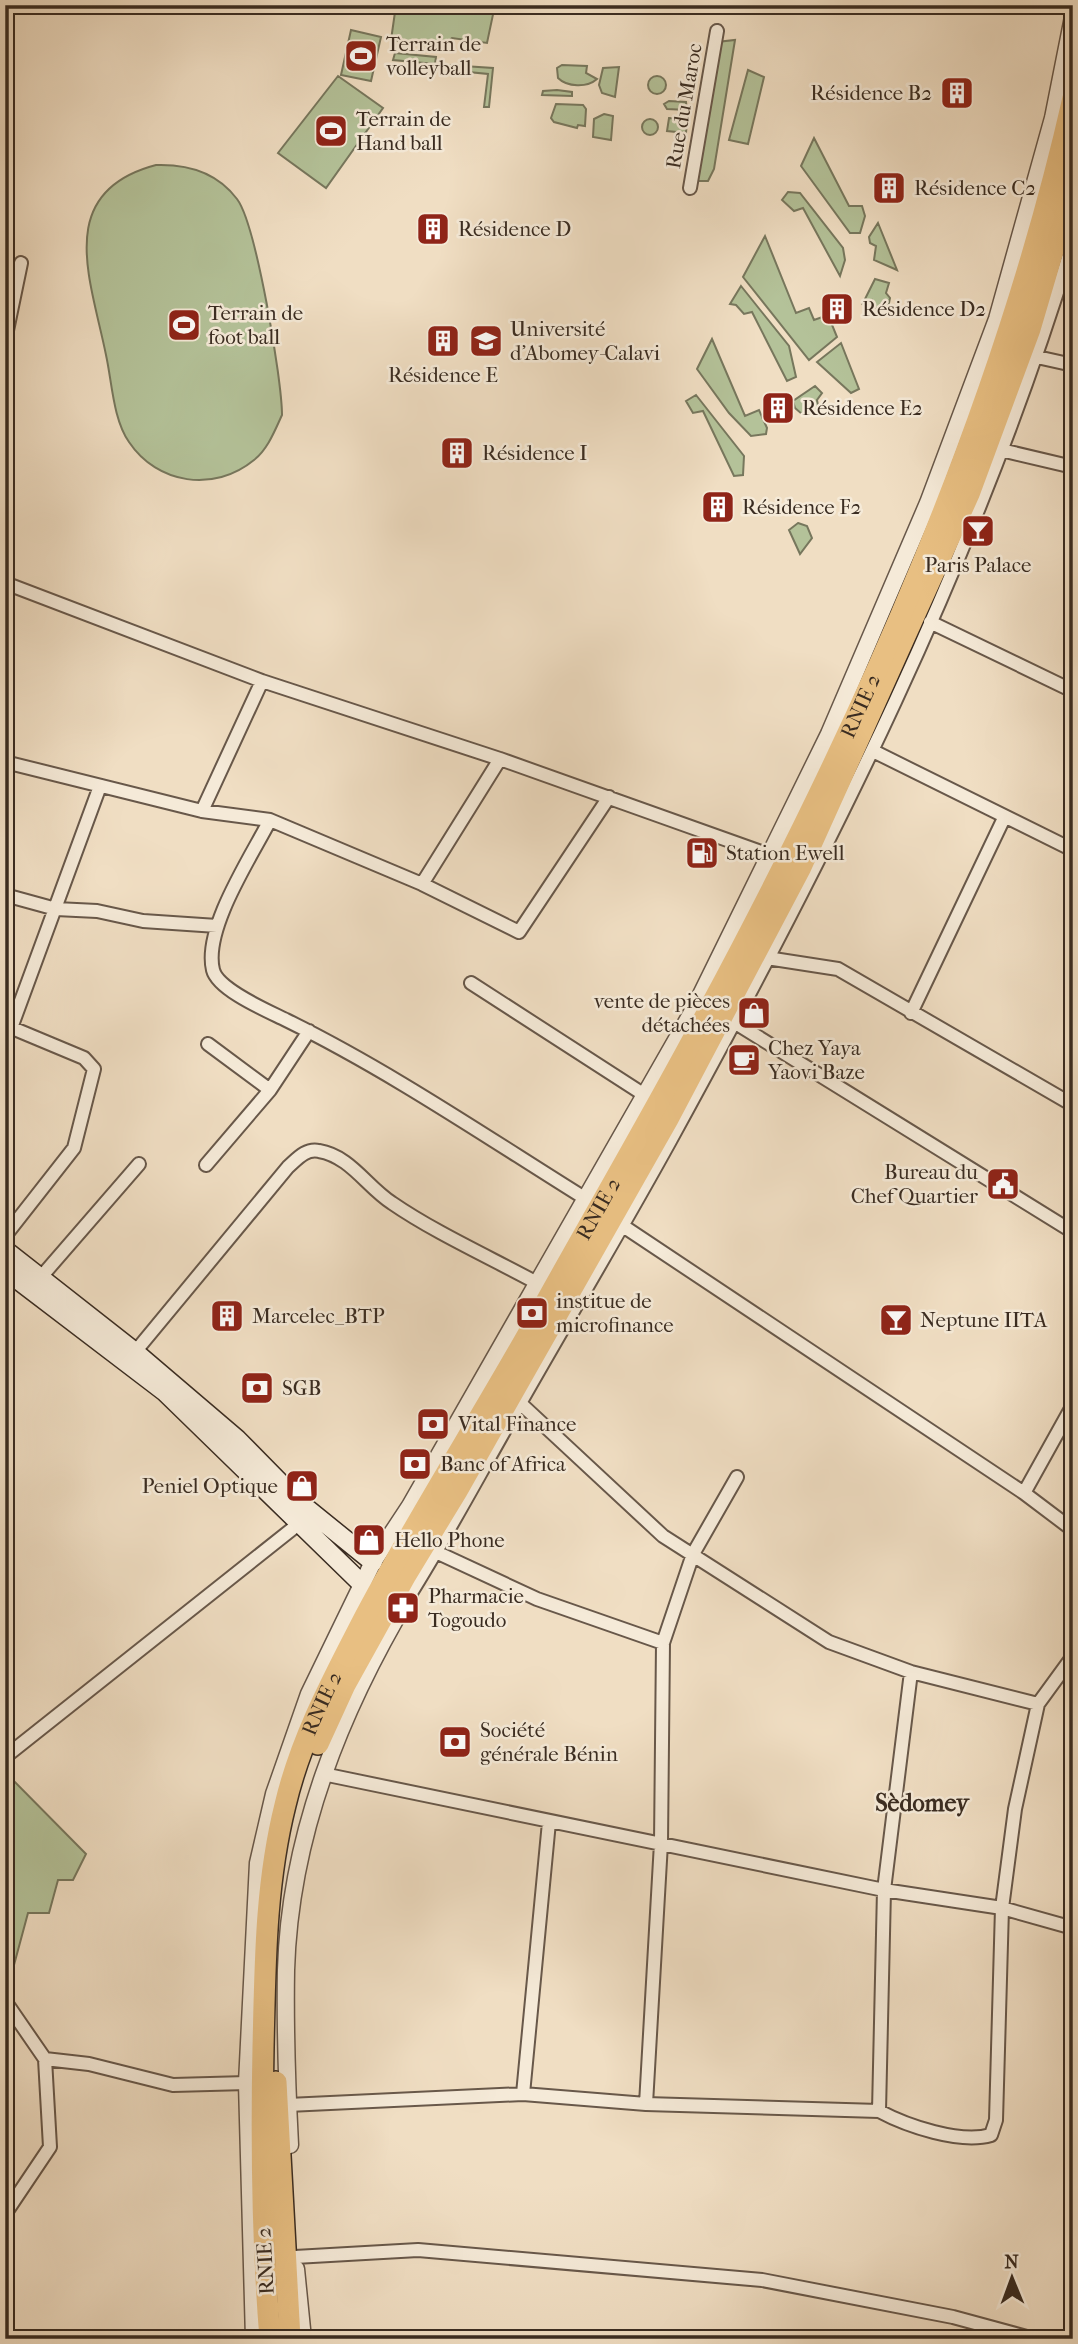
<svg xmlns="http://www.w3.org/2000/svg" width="1078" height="2344" viewBox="0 0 1078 2344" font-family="'IM FELL French Canon',serif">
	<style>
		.green { fill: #b4c299; stroke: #77775d; stroke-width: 2 }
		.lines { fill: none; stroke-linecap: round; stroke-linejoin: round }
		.minor-casing { stroke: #68584a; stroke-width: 16 }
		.tertiary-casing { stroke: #68584a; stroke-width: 19 }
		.secondary-casing { stroke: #3a2c21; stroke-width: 21 }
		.trunk-casing { stroke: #3a2c21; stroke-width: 24 }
		.minor { stroke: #f5ead8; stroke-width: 12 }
		.tertiary { stroke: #f5ead8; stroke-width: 16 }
		.secondary { stroke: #f5ead8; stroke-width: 18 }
		.trunk { stroke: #e8bf82; stroke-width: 21 }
		.labels { text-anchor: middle; stroke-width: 5; stroke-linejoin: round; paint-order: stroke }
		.poi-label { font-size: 21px; fill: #3a2c21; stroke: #f5ead8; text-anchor: start }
		.street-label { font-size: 21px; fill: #3a2c21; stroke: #f5ead8 }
		.quarter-label { font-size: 24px; font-weight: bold; fill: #3a2c21; stroke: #f5ead8 }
	</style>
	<rect width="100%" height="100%" fill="#f0dec3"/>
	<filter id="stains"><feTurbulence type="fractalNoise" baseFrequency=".00286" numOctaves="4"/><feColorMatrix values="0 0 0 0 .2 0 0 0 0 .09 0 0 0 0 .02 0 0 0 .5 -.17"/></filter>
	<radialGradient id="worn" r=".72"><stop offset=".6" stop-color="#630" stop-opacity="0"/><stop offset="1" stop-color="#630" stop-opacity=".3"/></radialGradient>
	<path class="green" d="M396,5H495L487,43L452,38L442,46L391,40Z
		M773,5H809L808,12L773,13Z
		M351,30L381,37L371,81L341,75Z
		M735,40L714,169L708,181H697L717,42Z
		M395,53L436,57L435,64L393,60Z
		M448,65L493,68L489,107H484L488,74L448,70Z
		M562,65L587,66L586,73L597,79C587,88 567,87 558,78L557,68Z
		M619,67L615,97L602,93L599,85L603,68Z
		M748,70L764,77L748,144L729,140Z
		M338,76L383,108L326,188L278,153Z
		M648 85a9 9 0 1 1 18 0a9 9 0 1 1-18 0Z
		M557,90L572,92V96L542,95L543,91Z
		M669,101L686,102L687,110L667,109L664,104Z
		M556,104L583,105L586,109L585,126L578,125L577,128L554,122L551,118Z
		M604,114L613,116L611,140L593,137L594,119Z
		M669,118L687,120L686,133L667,131Z
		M642 127a8 8 0 1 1 16 0a8 8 0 1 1-16 0Z
		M814,138L849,206H862L865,216L860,233H850L801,166Z
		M156,165C188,164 217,172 237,199C256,224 282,380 282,415C275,430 268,449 254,460C214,493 157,484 129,442C113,419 112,382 106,355C91,280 53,192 156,165Z
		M788,192L800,193L843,248L845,260L840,276L803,208L794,211L782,200Z
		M878,223L897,270L874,260L876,246L870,243L869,237Z
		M765,236L796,313L809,308L814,320L828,315L837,337L809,360L743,277Z
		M875,279L889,283L886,293L890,298L888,308H875L872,300L863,303Z
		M741,286L789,346L796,377L787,381L752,312L744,314L736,305L730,304Z
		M712,339L745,416L759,410L767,428L766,434L751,436L729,413L697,369Z
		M841,343L859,389L851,393L817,362Z
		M815,386L822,393L817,400L819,411L803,415L795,408L793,401Z
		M696,395L744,456L743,475L734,476L703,411L693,413L686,401Z
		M798,523L807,526L812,538L800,554L789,530Z
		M5,1772L86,1854L73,1880H58L49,1913H28L14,1965L5,1973Z"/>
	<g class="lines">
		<defs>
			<path id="minor" d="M690,188L717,31
				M5,340L21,263
				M1037,357L1073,365
				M1001,450L1073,467
				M5,583L262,681L500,759L775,857
				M930,622L1073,691
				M873,751L1073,850
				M5,762L202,811L270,820L422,884L519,932L609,797
				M202,811L262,681
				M270,820C251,857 203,929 213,970C218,990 268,1011 286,1020C390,1071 488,1138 586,1199
				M422,884L500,759
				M5,895L56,909L97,911L143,921L217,926
				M767,958L838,969L1073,1105
				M471,983L643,1094
				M911,1013L1004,818
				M729,1019L1073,1232
				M5,1025L84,1058L94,1069L74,1148L5,1236
				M11,1028L100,786
				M208,1044L270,1090L309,1031
				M206,1165L270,1090
				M623,1226L1024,1493L1073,1530
				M41,1277L139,1164
				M135,1352L288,1167C297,1159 306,1148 319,1151C350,1156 367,1187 392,1203C434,1232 491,1258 537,1283
				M520,1403L663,1536L829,1642L911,1672L1038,1704
				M1024,1493L1073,1405
				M436,1552L537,1599L663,1643
				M409,1596C448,1534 482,1469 519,1405C569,1317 621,1230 670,1141C828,853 978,557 1073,241
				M5,1757L301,1522
				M323,1774L884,1890L1002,1908L1073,1928
				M5,2001L45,2059L50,2147L5,2214
				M45,2059L89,2064L173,2085L247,2083
				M523,2094L549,1822
				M646,2104L661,1843L663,1643L693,1554L737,1477
				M288,2105L523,2094L646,2104L879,2111C907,2126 960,2144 991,2135L996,2120L1002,1908L1015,1809L1038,1704L1073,1656
				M879,2111L884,1890L911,1672
				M295,2257L418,2250L762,2280L953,2317L1034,2339"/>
			<path id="tertiary" d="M290,2145C287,2087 285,2028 286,1970C290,1835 341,1710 409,1596L386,1592
				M296,2269L303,2339
				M254,2339L247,2083L258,1863L274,1794L309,1694L373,1562L410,1506L694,1009L829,734L928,503L997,319L1053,118L1073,17"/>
			<path id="secondary" d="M5,1250L135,1352L237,1439L300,1503L373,1562
				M5,1270L165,1392L363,1585"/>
			<g id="trunk">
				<path d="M318,1744L345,1685L406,1575L457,1491L668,1119L801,867L969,494L1030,329L1073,183"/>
				<path d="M276,2082L290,2339"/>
				<path id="s1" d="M270,2339C262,2241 261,2144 263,2047C265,1965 265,1885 285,1805C300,1741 330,1684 360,1626C416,1518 483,1416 542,1309C597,1210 655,1111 708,1011C862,725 1001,416 1073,98"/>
			</g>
		</defs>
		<use href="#minor" class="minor-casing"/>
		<use href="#tertiary" class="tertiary-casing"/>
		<use href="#secondary" class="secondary-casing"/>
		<use href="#trunk" class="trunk-casing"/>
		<use href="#minor" class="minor"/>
		<use href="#tertiary" class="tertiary"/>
		<use href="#secondary" class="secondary"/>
		<use href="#trunk" class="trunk"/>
	</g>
	<defs>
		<symbol id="stadium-square" viewBox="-11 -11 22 22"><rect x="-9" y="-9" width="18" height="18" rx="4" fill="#8f2418" stroke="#f5ead8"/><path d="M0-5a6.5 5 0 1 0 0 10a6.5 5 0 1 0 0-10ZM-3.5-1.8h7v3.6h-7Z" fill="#fff"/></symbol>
		<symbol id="building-square" viewBox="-11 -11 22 22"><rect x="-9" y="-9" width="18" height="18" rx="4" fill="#8f2418" stroke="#f5ead8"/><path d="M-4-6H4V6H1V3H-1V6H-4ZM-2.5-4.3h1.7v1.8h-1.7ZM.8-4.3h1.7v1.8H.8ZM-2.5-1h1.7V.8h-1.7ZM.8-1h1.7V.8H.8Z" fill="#fff"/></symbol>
		<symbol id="university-square" viewBox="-11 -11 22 22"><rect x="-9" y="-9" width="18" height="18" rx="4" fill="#8f2418" stroke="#f5ead8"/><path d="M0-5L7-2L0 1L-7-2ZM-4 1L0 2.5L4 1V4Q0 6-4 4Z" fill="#fff"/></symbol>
		<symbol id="bar-square" viewBox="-11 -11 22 22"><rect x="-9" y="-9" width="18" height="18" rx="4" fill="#8f2418" stroke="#f5ead8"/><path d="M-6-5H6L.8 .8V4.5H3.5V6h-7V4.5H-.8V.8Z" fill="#fff"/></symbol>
		<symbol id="fuel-square" viewBox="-11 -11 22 22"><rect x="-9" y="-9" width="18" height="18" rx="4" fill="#8f2418" stroke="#f5ead8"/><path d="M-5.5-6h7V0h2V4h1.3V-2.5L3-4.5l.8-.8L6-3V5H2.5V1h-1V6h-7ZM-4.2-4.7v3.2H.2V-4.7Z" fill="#fff"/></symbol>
		<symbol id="shop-square" viewBox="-11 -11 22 22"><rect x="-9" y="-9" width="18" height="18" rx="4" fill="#8f2418" stroke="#f5ead8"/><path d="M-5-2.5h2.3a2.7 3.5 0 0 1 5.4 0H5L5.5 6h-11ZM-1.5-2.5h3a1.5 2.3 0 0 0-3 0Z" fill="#fff"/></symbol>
		<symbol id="cafe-square" viewBox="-11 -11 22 22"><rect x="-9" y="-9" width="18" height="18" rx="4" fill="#8f2418" stroke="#f5ead8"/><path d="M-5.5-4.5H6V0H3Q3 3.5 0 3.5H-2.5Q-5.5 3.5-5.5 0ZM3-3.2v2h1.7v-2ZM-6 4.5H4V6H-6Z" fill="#fff"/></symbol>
		<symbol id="civic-square" viewBox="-11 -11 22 22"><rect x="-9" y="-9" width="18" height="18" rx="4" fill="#8f2418" stroke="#f5ead8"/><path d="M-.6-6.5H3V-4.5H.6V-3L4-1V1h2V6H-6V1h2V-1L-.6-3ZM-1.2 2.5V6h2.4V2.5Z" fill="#fff"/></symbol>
		<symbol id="bank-square" viewBox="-11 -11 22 22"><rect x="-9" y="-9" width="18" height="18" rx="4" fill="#8f2418" stroke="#f5ead8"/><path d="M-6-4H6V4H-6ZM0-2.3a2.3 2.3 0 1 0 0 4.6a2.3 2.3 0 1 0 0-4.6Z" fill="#fff"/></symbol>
		<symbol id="pharmacy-square" viewBox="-11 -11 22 22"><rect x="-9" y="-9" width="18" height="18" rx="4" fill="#8f2418" stroke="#f5ead8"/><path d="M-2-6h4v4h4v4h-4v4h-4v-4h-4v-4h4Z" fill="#fff"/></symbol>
	</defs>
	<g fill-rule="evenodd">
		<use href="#stadium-square" x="342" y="37" width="38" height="38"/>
		<use href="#building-square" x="938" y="74" width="38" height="38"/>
		<use href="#stadium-square" x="312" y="112" width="38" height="38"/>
		<use href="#building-square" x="870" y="169" width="38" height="38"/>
		<use href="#building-square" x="414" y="210" width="38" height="38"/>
		<use href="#building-square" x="818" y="290" width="38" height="38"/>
		<use href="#stadium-square" x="165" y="306" width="38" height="38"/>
		<use href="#building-square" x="424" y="322" width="38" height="38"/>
		<use href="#university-square" x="467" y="322" width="38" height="38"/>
		<use href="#building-square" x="759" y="389" width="38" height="38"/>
		<use href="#building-square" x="438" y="434" width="38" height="38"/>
		<use href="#building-square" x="699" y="488" width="38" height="38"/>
		<use href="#bar-square" x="959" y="512" width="38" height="38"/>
		<use href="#fuel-square" x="683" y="834" width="38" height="38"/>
		<use href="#shop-square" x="735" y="994" width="38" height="38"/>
		<use href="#cafe-square" x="725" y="1041" width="38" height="38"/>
		<use href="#civic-square" x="984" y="1165" width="38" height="38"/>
		<use href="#bank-square" x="513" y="1294" width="38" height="38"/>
		<use href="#building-square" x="208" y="1297" width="38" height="38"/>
		<use href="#bar-square" x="877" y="1301" width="38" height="38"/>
		<use href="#bank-square" x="238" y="1369" width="38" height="38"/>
		<use href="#bank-square" x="414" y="1405" width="38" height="38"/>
		<use href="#bank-square" x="396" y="1445" width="38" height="38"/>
		<use href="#shop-square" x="283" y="1467" width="38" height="38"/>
		<use href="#shop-square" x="350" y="1521" width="38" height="38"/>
		<use href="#pharmacy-square" x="384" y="1589" width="38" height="38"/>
		<use href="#bank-square" x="436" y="1723" width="38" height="38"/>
	</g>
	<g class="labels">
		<g class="poi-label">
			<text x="386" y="51">Terrain de<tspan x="386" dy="24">volleyball</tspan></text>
			<text x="932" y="100" text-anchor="end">Résidence B2</text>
			<text x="356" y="126">Terrain de<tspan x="356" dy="24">Hand ball</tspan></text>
			<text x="914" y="195">Résidence C2</text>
			<text x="458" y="236">Résidence D</text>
			<text x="862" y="316">Résidence D2</text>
			<text x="208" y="320">Terrain de<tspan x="208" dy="24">foot ball</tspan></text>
			<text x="510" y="336">Université<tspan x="510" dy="24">d'Abomey-Calavi</tspan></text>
			<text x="443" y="382" text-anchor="middle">Résidence E</text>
			<text x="802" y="415">Résidence E2</text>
			<text x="482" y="460">Résidence I</text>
			<text x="742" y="514">Résidence F2</text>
			<text x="978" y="572" text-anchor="middle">Paris Palace</text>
			<text x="726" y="860">Station Ewell</text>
			<text x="730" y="1008" text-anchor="end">vente de pièces<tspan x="730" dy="24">détachées</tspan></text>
			<text x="768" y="1055">Chez Yaya<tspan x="768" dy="24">Yaovi Baze</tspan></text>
			<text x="978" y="1179" text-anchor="end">Bureau du<tspan x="978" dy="24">Chef Quartier</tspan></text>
			<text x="556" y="1308">institue de<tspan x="556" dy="24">microfinance</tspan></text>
			<text x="252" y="1323">Marcelec_BTP</text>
			<text x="920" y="1327">Neptune IITA</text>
			<text x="282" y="1395">SGB</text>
			<text x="458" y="1431">Vital Finance</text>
			<text x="440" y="1471">Banc of Africa</text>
			<text x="278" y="1493" text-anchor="end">Peniel Optique</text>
			<text x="394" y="1547">Hello Phone</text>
			<text x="428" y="1603">Pharmacie<tspan x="428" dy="24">Togoudo</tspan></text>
			<text x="480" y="1737">Société<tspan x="480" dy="24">générale Bénin</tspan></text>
		</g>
		<g class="street-label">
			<text transform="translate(684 106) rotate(-80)" y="7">Rue du Maroc</text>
			<text dy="7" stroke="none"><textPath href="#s1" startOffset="1778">RNIE 2</textPath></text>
			<text dy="7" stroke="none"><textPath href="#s1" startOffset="1211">RNIE 2</textPath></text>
			<text dy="7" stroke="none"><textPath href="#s1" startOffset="644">RNIE 2</textPath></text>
			<text transform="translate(265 2261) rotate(-93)" y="7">RNIE 2</text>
		</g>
		<g class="quarter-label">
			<text x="922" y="1811">Sèdomey</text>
		</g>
	</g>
	<rect width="1078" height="2344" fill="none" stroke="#f0dec3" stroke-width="28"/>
	<rect x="7" y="7" width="1064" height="2330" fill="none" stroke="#3a2c21" stroke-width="3.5"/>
	<rect x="14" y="14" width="1050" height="2316" fill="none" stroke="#3a2c21" stroke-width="2"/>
	<g transform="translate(1012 2278) rotate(359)" stroke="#f5ead8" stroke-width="5" paint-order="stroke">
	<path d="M0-5L12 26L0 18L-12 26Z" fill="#3a2c21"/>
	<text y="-10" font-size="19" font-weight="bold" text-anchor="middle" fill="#3a2c21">N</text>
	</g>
	<rect width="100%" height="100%" filter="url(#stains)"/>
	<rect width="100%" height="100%" fill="url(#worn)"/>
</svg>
